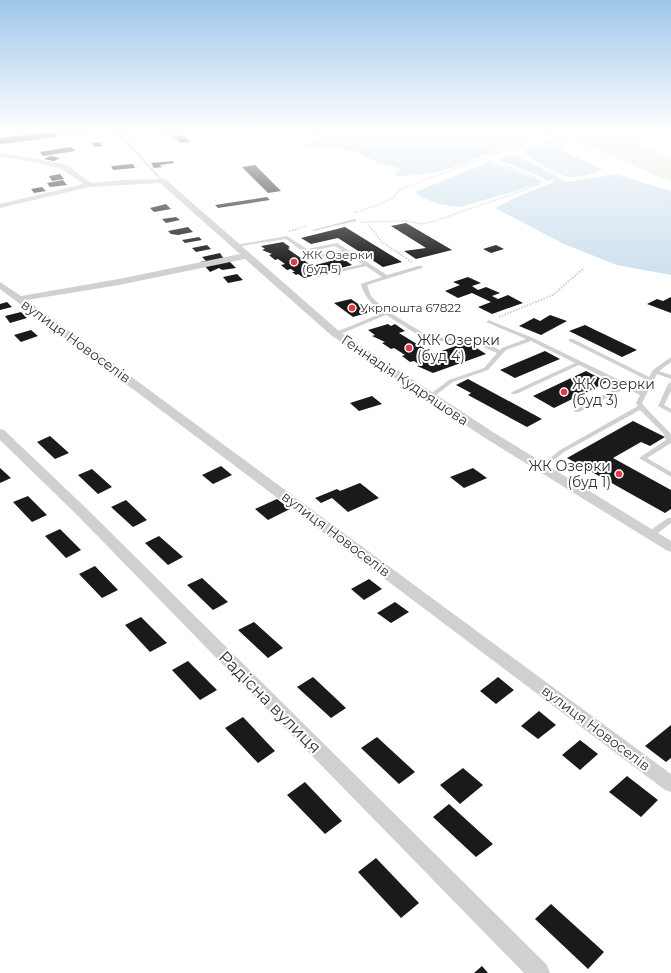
<svg xmlns="http://www.w3.org/2000/svg" width="671" height="973" viewBox="0 0 671 973" font-family="Montserrat,sans-serif">
	<style>
		.green { fill: #e6ecdf }
		.water { fill: #cfe2ee }
		.building { fill: #1a1a1a }
		.lines { fill: none; stroke-linecap: round; stroke-linejoin: round }
		.path-far1 { stroke: #cdcdcd; stroke-width: 1.5; stroke-dasharray: 1 1; stroke-linecap: butt }
		.path { stroke: #cdcdcd; stroke-width: 2; stroke-dasharray: 1.5 1.5; stroke-linecap: butt }
		.service { fill: #d0d0d0; fill-rule: evenodd }
		.minor { fill: #d0d0d0; fill-rule: evenodd }
		.poi-dot { fill: #e63946; stroke: #fff; stroke-width: 1.5 }
		.labels { text-anchor: middle; stroke-width: 4; stroke-linejoin: round; paint-order: stroke }
		.far-poi-label { font-size: 12px; fill: #333; stroke: #fff; text-anchor: start }
		.poi-label { font-size: 14px; fill: #333; stroke: #fff; text-anchor: start }
		.street-label { font-size: 14px; fill: #333; stroke: #fff }
		.near-street-label { font-size: 17px; fill: #333; stroke: #fff }
	</style>
	<rect width="100%" height="100%" fill="#fff"/>
	<path class="green" d="M566,130H609L671,157V182L579,142V136Z"/>
	<path class="water" d="M311,130H526L529,132L520,142L443,171L419,175L396,176L395,173L402,169L376,162L362,154L343,149L298,145L312,142L320,139Z
		M546,130L557,132L559,135L570,139L564,144L563,151L604,170C594,173 582,177 571,177C560,177 533,160 524,153L526,149L533,145L552,141L553,137L542,133Z
		M509,154L532,163L562,179L561,180L568,182L615,174L671,191V275L617,265L564,244L495,208L521,195L554,182L553,180L547,181L535,174L498,160Z
		M489,162L539,180V184L460,207C446,206 426,202 415,192Z"/>
	<path class="building" d="M58,130L61,134H55L57,137L0,144V138Z
		M65,130H96V131L68,134Z
		M183,135L191,142L181,143L173,136Z
		M100,142L103,146L94,147L91,143Z
		M71,147L75,151L43,156L40,152Z
		M50,156L60,158L54,161L44,159Z
		M173,161L174,163L160,165L162,167L154,168L151,163Z
		M133,164L135,168L113,170L111,166Z
		M255,165L281,191L268,193L242,167Z
		M60,174L64,179L52,181L49,176Z
		M63,180L67,185L50,187L47,183Z
		M42,187L46,191L34,193L31,189Z
		M267,197L270,200L218,208L215,205Z
		M166,204L171,209L154,212L150,208Z
		M176,217L180,220L166,223L162,219Z
		M406,223L452,250L416,259L404,251L426,248L391,226Z
		M188,227L193,232L178,235L171,234L168,231Z
		M345,227L402,262L383,267L338,238L311,244L301,238Z
		M199,237L202,240L185,243L182,240Z
		M283,242L290,247L288,248L290,249H288L312,266L342,258L352,265L304,278L298,274L296,275L292,272H295L291,269L287,270L281,265L285,264L278,259L275,260L269,255L272,254L262,250L265,249L261,246Z
		M207,245L211,249L196,252L192,248Z
		M496,245L504,249L491,253L483,249Z
		M220,253L224,259L202,264L200,262L206,261L202,257Z
		M228,260L236,268L222,270L219,268L210,272L204,265Z
		M237,274L243,280L228,283L223,277Z
		M468,277L481,283L472,286L478,290L486,287L500,293L492,296L498,299L508,295L523,303L492,314L478,307L491,302L472,293L458,298L445,291L460,285L453,282Z
		M671,297V313L647,304L657,299L663,301Z
		M351,299L370,312L353,317L334,303Z
		M7,302L12,307L0,310V304Z
		M21,312L27,318L10,323L5,316Z
		M550,315L567,321L541,335L519,326L534,318L540,321Z
		M388,324L391,326L395,324L405,331L399,333L433,354L467,342L486,354L433,373L417,366L420,365L414,361L410,362L402,356L405,355L394,348L391,349L382,343L385,342L372,336L375,335L368,330Z
		M585,325L637,350L622,357L569,331Z
		M31,330L38,336L21,342L14,335Z
		M545,351L560,359L515,378L500,370Z
		M586,371L607,382L554,408L533,396Z
		M468,379L542,419L527,427L468,395L471,393L456,385Z
		M372,396L382,404L359,411L350,403Z
		M633,421L665,437L650,446L641,442L613,458L671,490V509L665,513L567,458Z
		M50,436L69,453L55,459L37,442Z
		M221,466L232,475L213,484L202,475Z
		M0,468L11,478L0,483Z
		M473,468L487,478L464,488L450,477Z
		M92,469L112,487L98,494L78,475Z
		M360,483L379,498L348,512L332,498L321,503L315,498L337,489L340,491Z
		M28,496L47,515L32,522L13,502Z
		M277,499L290,509L268,520L255,509Z
		M126,500L147,520L133,527L111,507Z
		M60,529L81,550L66,558L45,536Z
		M159,536L183,557L168,565L145,543Z
		M95,566L118,590L102,598L79,574Z
		M202,578L228,602L213,610L187,585Z
		M369,579L382,589L364,600L351,589Z
		M395,602L409,612L391,623L377,613Z
		M141,617L167,643L150,652L125,625Z
		M254,622L283,648L268,658L238,630Z
		M188,661L217,690L200,700L172,670Z
		M313,677L346,708L331,718L297,687Z
		M498,677L514,690L496,704L480,691Z
		M539,711L556,725L538,739L521,726Z
		M243,717L275,751L258,763L225,728Z
		M671,725V758L666,762L645,746Z
		M377,737L415,772L399,784L361,748Z
		M580,740L598,754L580,770L562,755Z
		M463,768L483,785L460,804L440,785Z
		M627,776L658,800L641,817L609,792Z
		M305,782L342,821L325,834L287,795Z
		M449,804L493,844L476,857L433,817Z
		M376,858L419,903L401,918L358,872Z
		M551,904L604,952L588,969L535,919Z
		M482,966L488,973H474Z"/>
	<g class="lines">
		<path class="path-far1" d="M354,213L386,202L393,198L400,190L427,179L534,140L533,134L530,130
			M361,222L405,221L422,224L435,221L536,186L542,182L526,173L485,159
			M368,224L372,230
			M294,230L307,226"/>
		<path class="path" d="M372,229L382,242L412,262
			M289,231L298,229
			M499,317L553,295L584,268"/>
		<path class="service" d="M114,130H118L123,136L200,130H223L125,138L163,180L164,181L162,182L121,138H120Z
			M354,219H356V221L314,231L312,230Z
			M287,236L307,249L337,243L387,275L418,266H422V268L367,285L371,296L384,309L431,338L470,337L500,350L502,348L526,339L486,322L489,320L491,321L533,338L642,391L647,380L569,341V339H573L649,377L653,370L671,357V362L659,371L671,375V379L657,374L642,403L644,406L669,432L671,435V443L647,458L671,472V477L639,458L666,440L664,434L640,410L564,452L543,469H539L538,468L539,467L560,450L638,406L636,403L640,395L626,388L579,412H575L574,411L575,410L621,386L579,365L516,394H512L511,393L512,392L575,363L531,341L506,350L488,370L453,382L432,398H428L427,397L428,396L449,380L484,368L497,353L469,341H428L386,315L338,335H334V333L382,313C373,305 364,297 361,284L382,277L366,266L317,277V275L363,264L345,252L313,259L286,239L236,247L234,246L236,245ZM334,246L342,250L316,256L309,252Z
			M671,382V391L664,405L671,409V413L658,406L668,384Z
			M668,518H671V523L654,536H648L647,534L648,532Z"/>
		<path class="minor" d="M0,153L34,158L67,165L91,183L124,180L165,179L340,332L493,432L671,541V552L666,550L485,438L332,336L245,259L119,285L27,300L671,774V792L665,790L0,289V282L21,296L119,279L240,254L160,183L89,187L0,208V204L83,184L62,169L34,162L0,157Z
			M0,429L4,430L87,509L547,965L550,973H524L77,515L0,440Z"/>
	</g>
	<linearGradient id="sky" x2="0" y2="1"><stop stop-color="#9ec6ea"/><stop offset="0.49" stop-color="#fff"/><stop offset="1" stop-color="#fff" stop-opacity="0"/></linearGradient>
	<rect width="671" height="267" fill="url(#sky)"/>
	<g class="poi-dot">
		<circle cx="294" cy="262" r="4"/>
		<circle cx="352" cy="308" r="4"/>
		<circle cx="409" cy="348" r="4"/>
		<circle cx="564" cy="392" r="4"/>
		<circle cx="619" cy="474" r="4"/>
	</g>
	<g class="labels">
		<g class="far-poi-label">
			<text x="302" y="259">ЖК Озерки<tspan x="302" dy="14">(буд 5)</tspan></text>
			<text x="360" y="312">Укрпошта 67822</text>
		</g>
		<g class="poi-label">
			<text x="417" y="345">ЖК Озерки<tspan x="417" dy="16">(буд 4)</tspan></text>
			<text x="572" y="389">ЖК Озерки<tspan x="572" dy="16">(буд 3)</tspan></text>
			<text x="611" y="471" text-anchor="end">ЖК Озерки<tspan x="611" dy="16">(буд 1)</tspan></text>
		</g>
		<g class="street-label">
			<text transform="translate(76 341) rotate(36)" y="5">вулиця Новоселів</text>
			<text transform="translate(405 380) rotate(34)" y="5">Геннадія Кудряшова</text>
			<text transform="translate(336 534) rotate(37)" y="5">вулиця Новоселів</text>
			<text transform="translate(596 728) rotate(37)" y="5">вулиця Новоселів</text>
		</g>
		<g class="near-street-label">
			<text transform="translate(270 702) rotate(45)" y="6">Радісна вулиця</text>
		</g>
	</g>
</svg>
